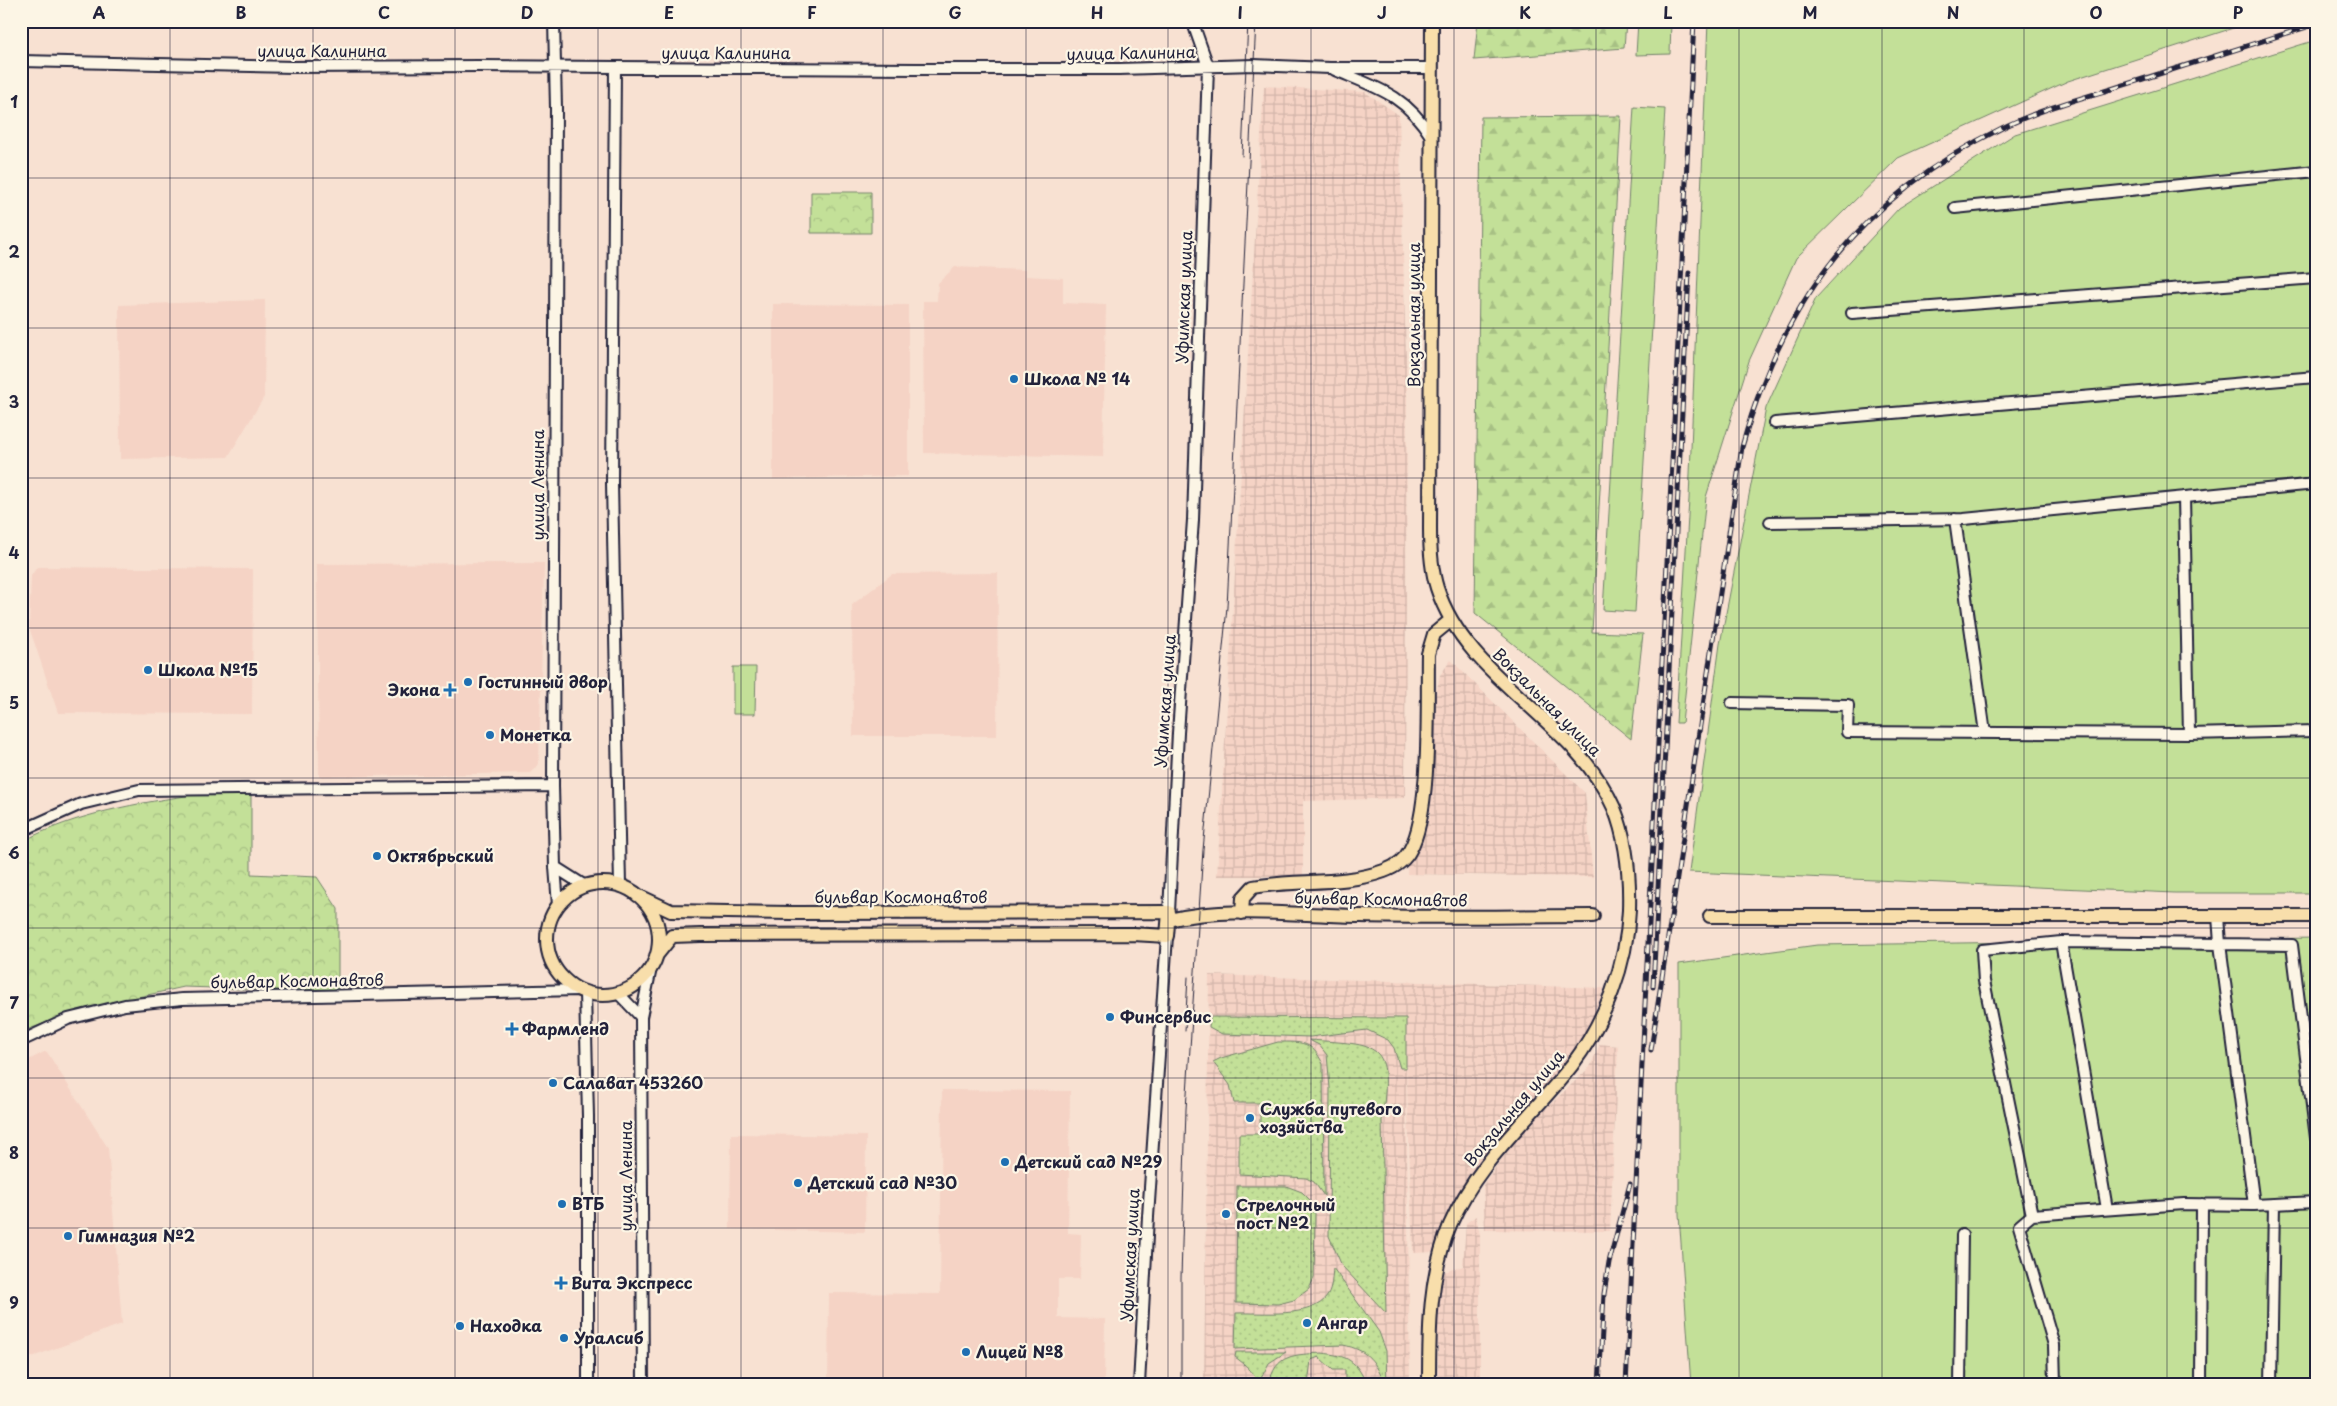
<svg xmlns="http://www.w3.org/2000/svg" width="2337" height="1406" viewBox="0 0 2337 1406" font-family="'Playpen Sans',sans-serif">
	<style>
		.built { fill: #f5d3c5 }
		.industrial { fill: url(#industrial-grid) }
		.grass { fill: url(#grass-dots); stroke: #72816a }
		.forest { fill: url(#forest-firs); stroke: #72816a }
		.park { fill: url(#park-crowns); stroke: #72816a }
		.garden { fill: #c3e098; stroke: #72816a }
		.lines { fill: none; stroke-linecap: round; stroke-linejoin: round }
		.minor-casing { stroke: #22223b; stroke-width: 14 }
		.major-casing { stroke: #22223b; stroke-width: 16 }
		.minor { stroke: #fcf5e5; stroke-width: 10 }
		.major { stroke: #f8deab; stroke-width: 12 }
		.tram { stroke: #22223b; stroke-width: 1 }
		.rail-casing { stroke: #22223b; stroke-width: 5 }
		.rail { stroke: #fcf5e5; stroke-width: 3; stroke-dasharray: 9; stroke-linecap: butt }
		.grid { fill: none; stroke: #22223b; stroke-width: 1; stroke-opacity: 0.55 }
		.poi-dot { fill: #1f6fb2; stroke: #fcf5e5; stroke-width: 2 }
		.labels { text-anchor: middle; stroke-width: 4.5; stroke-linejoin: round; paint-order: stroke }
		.street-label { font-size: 16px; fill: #22223b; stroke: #fcf5e5 }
		.poi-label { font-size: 16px; font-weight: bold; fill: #22223b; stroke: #fcf5e5; text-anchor: start }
		.neatline { fill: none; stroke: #22223b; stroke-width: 2 }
		.grid-label { font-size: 16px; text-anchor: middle; font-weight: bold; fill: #22223b }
	</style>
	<defs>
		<pattern id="industrial-grid" width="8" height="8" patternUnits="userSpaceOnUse" patternTransform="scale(1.25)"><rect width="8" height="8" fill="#f5d3c5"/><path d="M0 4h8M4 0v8" fill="none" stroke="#d2b5aa"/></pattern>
		<pattern id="grass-dots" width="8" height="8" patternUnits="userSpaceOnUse" patternTransform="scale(1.25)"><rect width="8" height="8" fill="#c3e098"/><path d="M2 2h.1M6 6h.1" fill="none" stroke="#a7c084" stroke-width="1.8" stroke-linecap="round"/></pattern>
		<pattern id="forest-firs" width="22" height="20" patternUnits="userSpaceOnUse" patternTransform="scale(1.25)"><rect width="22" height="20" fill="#c3e098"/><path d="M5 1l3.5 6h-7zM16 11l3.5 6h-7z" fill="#a7c084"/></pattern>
		<pattern id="park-crowns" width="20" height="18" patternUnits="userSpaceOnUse" patternTransform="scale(1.25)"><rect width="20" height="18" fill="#c3e098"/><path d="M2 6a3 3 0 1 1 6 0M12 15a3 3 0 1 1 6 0" fill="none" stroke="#a7c084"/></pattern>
	</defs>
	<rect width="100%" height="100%" fill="#f8e1d2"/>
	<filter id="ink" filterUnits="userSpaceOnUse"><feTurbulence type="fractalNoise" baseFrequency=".02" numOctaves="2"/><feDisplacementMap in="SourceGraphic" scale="10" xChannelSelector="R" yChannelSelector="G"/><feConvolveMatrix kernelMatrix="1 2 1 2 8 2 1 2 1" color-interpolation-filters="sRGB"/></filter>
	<g filter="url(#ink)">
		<path class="built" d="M955,267L1025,270L1026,276L1063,278V303L1106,305L1103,457L924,453L923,301H937L938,283Z
			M265,300L264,397L228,457L120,459L119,305Z
			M773,304L908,305V476L773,479Z
			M544,563L539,764L530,773L319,777L317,564Z
			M37,567L253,569L252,714L58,713L29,627L31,576Z
			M998,573L997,736H853L852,605L892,574Z
			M44,1052H47L108,1148L122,1324L21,1361V1064Z
			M942,1090L1070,1091L1068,1233L1081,1234L1080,1279H1058V1318L1105,1319L1104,1385H828L829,1293L940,1294Z
			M731,1134L866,1136L865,1232L730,1229Z"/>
		<path class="industrial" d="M1264,86L1365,92L1399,115L1407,391L1405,798L1303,801V876H1217Z
			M1451,660L1585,793L1593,877L1407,874L1409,842L1416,819H1430V719L1440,675Z
			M1209,975L1604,988L1586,1036L1565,1064L1497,1140L1460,1192L1434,1252L1413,1253L1406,1059L1410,1385H1204Z
			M1600,1044L1618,1046L1610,1231L1485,1230L1483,1185L1521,1132L1590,1067Z
			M1476,1216L1480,1235V1385H1438V1295L1444,1272L1463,1266L1466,1223Z"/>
		<path class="grass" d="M1210,1017L1406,1018V1068H1400L1394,1048L1388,1040L1367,1030L1310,1037L1222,1034L1209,1027Z
			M1309,1040C1380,1045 1393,1041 1382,1120L1386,1313L1342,1266L1329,1236L1330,1088L1327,1055L1319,1045Z
			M1278,1042C1302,1042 1312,1041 1323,1064L1324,1196L1314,1182L1306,1178L1239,1174V1134H1260V1103H1234L1230,1085L1213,1062L1221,1058Z
			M1237,1186H1286L1302,1192L1310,1200L1315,1212L1314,1278L1309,1289L1294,1300L1278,1304L1236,1303Z
			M1333,1268L1379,1332L1386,1351L1387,1385H1385C1376,1362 1368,1350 1343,1345L1235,1349L1236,1313C1261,1312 1313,1319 1328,1295C1332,1288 1332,1277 1333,1268Z
			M1236,1352H1286L1269,1363L1258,1384C1253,1371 1246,1365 1235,1357Z
			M1322,1353C1348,1356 1356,1360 1367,1385H1345V1370H1333L1319,1357L1311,1360L1308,1385H1269C1275,1353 1295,1355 1322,1353Z"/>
		<path class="forest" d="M1478,21H1626L1624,48L1474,60Z
			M1621,116L1592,632L1643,634L1631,739L1475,613L1481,117Z"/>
		<path class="park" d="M811,192H871V233H811Z
			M199,794H251V874L317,877L338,909V992L184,987L83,1009L21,1032V842C77,813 138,803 199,794Z"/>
		<path class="garden" d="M1638,21H1671L1670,54L1636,55Z
			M1708,21H2255L2068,81L1898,158L1796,258L1749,361L1706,497L1682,723H1676L1689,499Z
			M2316,40V893H2175L1689,872L1720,644L1766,408L1816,298L1899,208L2015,134Z
			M1634,107L1665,109L1635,612L1603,610Z
			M733,667H756L755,714H733Z
			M2316,938V1385H1691L1679,1214V964L1817,945Z"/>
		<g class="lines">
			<defs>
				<path id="minor" d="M554,21L556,108L553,786L555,867L558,905
					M21,61L293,67L480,66L916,69H1119L1254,65L1330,68H1432
					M615,68L612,483L620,886
					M1335,70C1378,88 1405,95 1431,136
					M1955,208L2316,171
					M1852,313L2316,278
					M1775,423L2316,377
					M2184,497L2189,734
					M1955,519L1985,733
					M1770,522L1964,519L2316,484
					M1732,703L1848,705L1847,732L2189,734L2316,731
					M21,831L81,804L139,790L553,786
					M555,867L585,886
					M1169,912L1178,733L1193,520L1208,66L1195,29V21
					M2218,916L2220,944L2292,945L2316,1138
					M2061,942L2107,1209
					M585,992L588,1116V1385
					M618,993L641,1017
					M21,1041L68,1019L125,1005L182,999L579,990
					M2032,1215L2184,1204L2254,1205L2316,1202
					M643,1385L641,1017L651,968
					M1139,1385L1148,1217L1167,936
					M1960,1385L1962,1235
					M2055,1385L2054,1345L2019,1226L2032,1215L1984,981L1982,950L2061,942L2220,944L2254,1205
					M2201,1385L2202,1204
					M2271,1385L2274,1204"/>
				<path id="major" d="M547 939a56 56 0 1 1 112 0a56 56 0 1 1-112 0Z
					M637,895L671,911L792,913L1169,912L1167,936L1133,934L700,935L672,936L656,956
					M1242,913L1243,898L1253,887C1296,879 1343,886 1384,871C1395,867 1405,860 1410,850C1432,811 1427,701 1428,654L1434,634L1451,620
					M1710,916H2316
					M1169,920C1228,906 1300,915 1361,916C1439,918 1516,916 1593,916
					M1429,1385C1429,1331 1429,1276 1450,1225C1478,1160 1530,1119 1572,1065C1605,1021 1627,965 1629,910C1630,876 1627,840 1614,808C1575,719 1467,681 1437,588C1431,569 1430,549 1430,529L1432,21"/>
			</defs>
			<use href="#minor" class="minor-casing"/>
			<use href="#major" class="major-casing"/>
			<use href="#minor" class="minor"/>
			<use href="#major" class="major"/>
			<path class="tram" d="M1242,156L1248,21
				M1185,1031L1188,977
				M1181,1385V1278L1186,1109L1203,850L1227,607L1256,21"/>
			<defs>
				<path id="rail" d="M1653,987L1689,273
					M1651,1050L1742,447C1782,300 1863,196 2002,128C2040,109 2083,98 2124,85C2188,65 2252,44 2316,24
					M1599,1385L1604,1294L1609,1262L1630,1184
					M1626,1385L1694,21"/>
			</defs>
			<use href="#rail" class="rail-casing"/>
			<use href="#rail" class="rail"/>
		</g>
	</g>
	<path class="grid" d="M170,21V1385M313,21V1385M455,21V1385M598,21V1385M741,21V1385M883,21V1385M1026,21V1385M1168,21V1385M1311,21V1385M1454,21V1385M1596,21V1385M1739,21V1385M1882,21V1385M2024,21V1385M2167,21V1385M21,178H2316M21,328H2316M21,478H2316M21,628H2316M21,778H2316M21,928H2316M21,1078H2316M21,1228H2316"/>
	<g class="poi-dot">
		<circle cx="1014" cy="379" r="5"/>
		<circle cx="148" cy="670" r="5"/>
		<circle cx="468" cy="682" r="5"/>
		<path d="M447.5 682.5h5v5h5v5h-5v5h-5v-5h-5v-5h5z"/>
		<circle cx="490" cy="735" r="5"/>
		<circle cx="377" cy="856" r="5"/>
		<circle cx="1110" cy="1017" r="5"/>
		<path d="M509.5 1021.5h5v5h5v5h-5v5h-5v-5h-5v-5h5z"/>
		<circle cx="553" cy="1083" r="5"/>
		<circle cx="1250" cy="1118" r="5"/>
		<circle cx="1005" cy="1162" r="5"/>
		<circle cx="798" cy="1183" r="5"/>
		<circle cx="562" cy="1204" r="5"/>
		<circle cx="1226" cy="1214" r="5"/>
		<circle cx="68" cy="1236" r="5"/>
		<path d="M558.5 1275.5h5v5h5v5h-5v5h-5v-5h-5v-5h5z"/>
		<circle cx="1307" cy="1323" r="5"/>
		<circle cx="460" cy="1326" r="5"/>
		<circle cx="564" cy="1338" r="5"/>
		<circle cx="966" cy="1352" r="5"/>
	</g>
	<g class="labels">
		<g class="street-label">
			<text x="322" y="57">улица Калинина</text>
			<text x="726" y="59">улица Калинина</text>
			<text transform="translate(1131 53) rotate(-1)" y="6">улица Калинина</text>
			<text transform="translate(1184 297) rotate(-88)" y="6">Уфимская улица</text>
			<text transform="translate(1414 315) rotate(-90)" y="6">Вокзальная улица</text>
			<text transform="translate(538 485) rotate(-90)" y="6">улица Ленина</text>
			<text transform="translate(1165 701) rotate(-86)" y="6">Уфимская улица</text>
			<text transform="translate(1547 702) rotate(45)" y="6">Вокзальная улица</text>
			<text x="901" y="903">бульвар Космонавтов</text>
			<text transform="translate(1381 899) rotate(1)" y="6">бульвар Космонавтов</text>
			<text transform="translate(297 981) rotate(-1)" y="6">бульвар Космонавтов</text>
			<text transform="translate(1514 1108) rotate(-50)" y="6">Вокзальная улица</text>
			<text transform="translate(626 1176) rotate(-90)" y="6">улица Ленина</text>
			<text transform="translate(1130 1255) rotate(-87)" y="6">Уфимская улица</text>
		</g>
		<g class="poi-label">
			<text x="1024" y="385">Школа № 14</text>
			<text x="158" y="676">Школа №15</text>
			<text x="478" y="688">Гостинный двор</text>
			<text x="440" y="696" text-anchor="end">Экона</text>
			<text x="500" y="741">Монетка</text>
			<text x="387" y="862">Октябрьский</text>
			<text x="1120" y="1023">Финсервис</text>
			<text x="522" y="1035">Фармленд</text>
			<text x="563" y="1089">Салават 453260</text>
			<text x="1260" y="1115">Служба путевого<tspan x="1260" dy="18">хозяйства</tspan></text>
			<text x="1015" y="1168">Детский сад №29</text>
			<text x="808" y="1189">Детский сад №30</text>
			<text x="572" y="1210">ВТБ</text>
			<text x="1236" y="1211">Стрелочный<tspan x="1236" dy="18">пост №2</tspan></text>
			<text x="78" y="1242">Гимназия №2</text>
			<text x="571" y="1289">Вита Экспресс</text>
			<text x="1317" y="1329">Ангар</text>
			<text x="470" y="1332">Находка</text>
			<text x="574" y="1344">Уралсиб</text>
			<text x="976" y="1358">Лицей №8</text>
		</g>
	</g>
	<rect width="2337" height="1406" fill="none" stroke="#fcf5e5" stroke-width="55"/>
	<rect x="28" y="28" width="2282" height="1350" class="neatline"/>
	<g class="grid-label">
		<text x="99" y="19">A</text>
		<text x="241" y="19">B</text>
		<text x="384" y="19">C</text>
		<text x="527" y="19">D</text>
		<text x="669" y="19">E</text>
		<text x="812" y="19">F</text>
		<text x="955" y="19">G</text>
		<text x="1097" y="19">H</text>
		<text x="1240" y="19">I</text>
		<text x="1382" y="19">J</text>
		<text x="1525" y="19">K</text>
		<text x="1668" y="19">L</text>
		<text x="1810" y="19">M</text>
		<text x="1953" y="19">N</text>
		<text x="2096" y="19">O</text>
		<text x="2238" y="19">P</text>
		<text x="14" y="108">1</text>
		<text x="14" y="258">2</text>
		<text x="14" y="408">3</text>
		<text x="14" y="559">4</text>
		<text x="14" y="709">5</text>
		<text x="14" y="859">6</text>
		<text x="14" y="1009">7</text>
		<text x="14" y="1159">8</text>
		<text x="14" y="1309">9</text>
	</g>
</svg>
